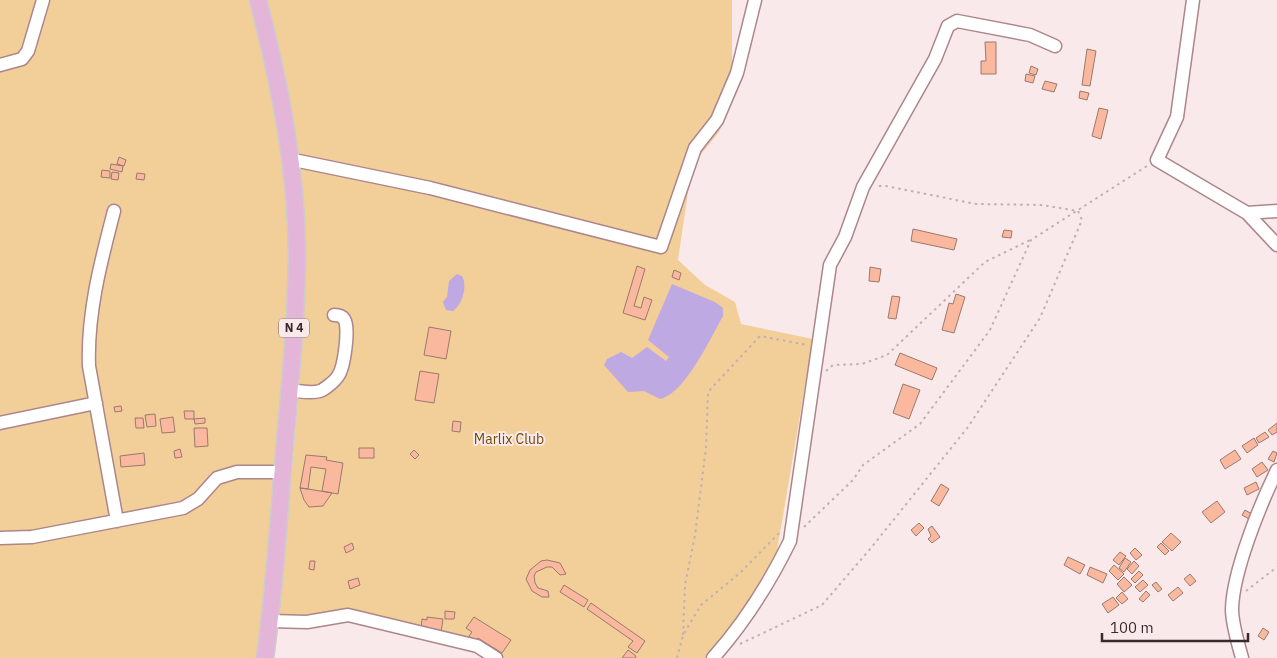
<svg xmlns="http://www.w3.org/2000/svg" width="1277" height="658" viewBox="0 0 1277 658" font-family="'IBM Plex Sans',sans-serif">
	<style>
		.green { fill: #f2ce99 }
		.water { fill: #bea9e2 }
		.building { fill: #fab99e; stroke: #9b796c }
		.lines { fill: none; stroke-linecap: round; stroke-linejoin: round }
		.minor-casing { stroke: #ac868b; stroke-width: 15 }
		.major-casing { stroke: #cfcccc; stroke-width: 19 }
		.path { stroke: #c0b0b2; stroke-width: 2; stroke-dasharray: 2.5 4; stroke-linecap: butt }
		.minor { stroke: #fff; stroke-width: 12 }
		.major { stroke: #e3b5d9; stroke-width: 16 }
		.labels { text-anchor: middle; stroke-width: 4; stroke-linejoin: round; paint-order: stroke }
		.shield { fill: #fae9eb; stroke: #736365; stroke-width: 1 }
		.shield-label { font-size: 12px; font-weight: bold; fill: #392a2c }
		.park-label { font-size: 14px; fill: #704c05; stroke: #fae9eb }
	</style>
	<rect width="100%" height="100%" fill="#fae9eb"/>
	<path class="green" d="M0,0H732V64L729,108L719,132L692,165L678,260L705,285L735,302L741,324L813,339L777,551L737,621L706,658H505L481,644L364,615H278C291,469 312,322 300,175L291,174L296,290L265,658H0Z"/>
	<path class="water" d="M457,274L462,276C468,286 462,305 453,311L446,310L443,302L447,297L449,281Z
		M672,284L715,302L723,308V316C711,337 685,394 660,399L644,391L628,392L604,365L607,359L621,352L632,358L647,347L666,361L669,357L648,340Z"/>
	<path class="building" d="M985,42H996V74H981V61H986Z
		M1087,49L1096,51L1090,86L1082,85Z
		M1031,66L1038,69L1036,75L1029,73Z
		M1026,74L1035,76L1033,83L1025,81Z
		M1045,81L1057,84L1054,92L1042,89Z
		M1080,91L1089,93L1087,100L1079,98Z
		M1099,108L1108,110L1101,139L1092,136Z
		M119,157L126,160L124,166L117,164Z
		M111,164L123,166L122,172L110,169Z
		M102,170L110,171V178L101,177Z
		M112,172L119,173L118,180L111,179Z
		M137,173L145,174L144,180L136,179Z
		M913,229L957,239L954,250L911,241Z
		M1004,230L1012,231L1011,238L1002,237Z
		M637,266L645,269L634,306L641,308L644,297L652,300L645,320L623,313Z
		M870,267L881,269L879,282L869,281Z
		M674,270L681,273L679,280L672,277Z
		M956,294L965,297L954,333L942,330L949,303L953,304Z
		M892,296L900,297L896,319L888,318Z
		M429,327L451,331L446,359L424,355Z
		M900,353L937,368L932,380L895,365Z
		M420,371L439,374L434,403L415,400Z
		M903,384L920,390L909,419L893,413Z
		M121,406L122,411L115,412L114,407Z
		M184,411H194V419H185Z
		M155,414L156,426L147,427L145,415Z
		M173,417L175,432L162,433L160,419Z
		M135,418H143L144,428H136Z
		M205,418V423L195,424L194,419Z
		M453,421L461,422L460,432L452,431Z
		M1277,423V432L1272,435L1268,430Z
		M194,428H207L208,446L195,447Z
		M1265,432L1269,437L1259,443L1256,438Z
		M1254,438L1258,445L1247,453L1242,446Z
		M359,448H374V458H359Z
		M180,449L182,457L175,458L174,451Z
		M414,450L419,455L415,459L410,454Z
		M1235,450L1241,459L1225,469L1220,460Z
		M1273,451L1277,453L1274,462L1268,459Z
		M144,453L145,465L121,467L120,456Z
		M306,455L327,457L326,460L343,463L338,494L322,491L326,469L311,467L308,489L300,488Z
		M1262,462L1268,470L1257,477L1252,469Z
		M1256,482L1259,489L1247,495L1244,488Z
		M941,484L949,489L939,506L931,501Z
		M300,488L308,489L332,493L323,506L309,507L304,500Z
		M1217,501L1225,512L1211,523L1202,512Z
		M1245,510L1252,514L1249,519L1242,515Z
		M919,523L924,528L916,536L911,530Z
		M932,526L940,537L932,543L928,539L931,536L928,529Z
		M1171,533L1181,542L1172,551L1162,542Z
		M352,543L354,549L346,553L344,547Z
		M1161,543L1169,551L1165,555L1157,547Z
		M1135,548L1142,555L1136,560L1130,553Z
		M1120,552L1126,556L1119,565L1113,560Z
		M1068,557L1085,565L1080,574L1064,565Z
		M1125,558L1131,562L1124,572L1119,568Z
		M547,560L560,563L566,574L560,575L552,567H547L536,572L534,576L535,583L538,588L548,591L549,597H542L532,591L526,579L530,570L541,561Z
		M310,561H315L314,570L309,569Z
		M1134,561L1139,566L1132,574L1127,569Z
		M1114,565L1124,574L1118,580L1109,571Z
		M1090,567L1107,574L1103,583L1087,575Z
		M1139,571L1143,575L1135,583L1131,579Z
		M1190,574L1196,581L1190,586L1184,579Z
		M1124,577L1132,585L1124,592L1117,584Z
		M358,578L360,585L350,589L348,581Z
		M1143,580L1148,585L1140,592L1135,587Z
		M1156,582L1162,589L1158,592L1152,585Z
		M564,585L588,600L584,607L560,592Z
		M1178,587L1183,593L1173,601L1168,595Z
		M1146,591L1150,595L1143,602L1139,599Z
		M1122,592L1128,599L1122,604L1116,598Z
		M1113,597L1119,605L1108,613L1102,604Z
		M591,603L645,641L637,653L628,647L633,641L587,609Z
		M445,611L455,612L454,619H445Z
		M427,617L443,619L441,632L421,629L422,619L427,620Z
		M474,617L511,640L502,653L478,638L476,641L469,636L472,632L466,628Z
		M1263,628L1269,632L1264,640L1258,636Z
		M628,650L636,656L635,658H622Z"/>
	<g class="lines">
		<defs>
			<path id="minor" d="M1193,0L1177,117L1157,160L1247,213L1277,245
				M0,65L22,59L28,51L43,0
				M289,159L430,188L661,247L695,148L717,120L737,73L755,0
				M114,211C101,261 87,313 89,366L117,521
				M1247,213L1277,211
				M289,390C299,391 311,394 320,391C325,389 335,381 338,376C344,368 350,327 344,319C342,316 338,315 334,315
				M0,423L96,403
				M0,538L32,537L183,508L198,499L217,478L237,472H283
				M270,621L307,622L348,615L477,646L496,658
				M713,658C745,622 769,584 790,541L830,265L845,237L863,187L935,59L948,26L957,21L1030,35L1055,46
				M1242,658C1238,643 1232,624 1232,609C1233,571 1260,505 1277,470"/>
			<path id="major" d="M258,0C280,84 297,171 297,258C296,327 289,396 283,466C278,530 274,594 265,658"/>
		</defs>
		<use href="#minor" class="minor-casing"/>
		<use href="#major" class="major-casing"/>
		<path class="path" d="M826,371L833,365L862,364L887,355L985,262L1030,240
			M804,527L853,480L863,465L920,424L990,330L1031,240L1147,166
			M1246,591L1277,567
			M683,635L685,585L695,535L706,448L708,392L760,336L807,345
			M740,644L822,605L871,548L968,427L1040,318L1082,220L1078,211L1042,205L976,204L886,186H876
			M677,658L683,635L701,605L740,573L779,533"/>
		<use href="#minor" class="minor"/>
		<use href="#major" class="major"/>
	</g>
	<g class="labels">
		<rect class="shield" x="279" y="318.5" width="30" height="19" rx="4"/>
		<g class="shield-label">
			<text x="294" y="332">N 4</text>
		</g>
		<g class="park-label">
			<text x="509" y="444">Marlix Club</text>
		</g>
	</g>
	<path d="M1102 633v8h146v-8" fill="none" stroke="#392a2c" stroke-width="2.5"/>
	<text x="1110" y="633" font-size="15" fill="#392a2c" stroke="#fae9eb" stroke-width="4" paint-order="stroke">100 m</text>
</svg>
